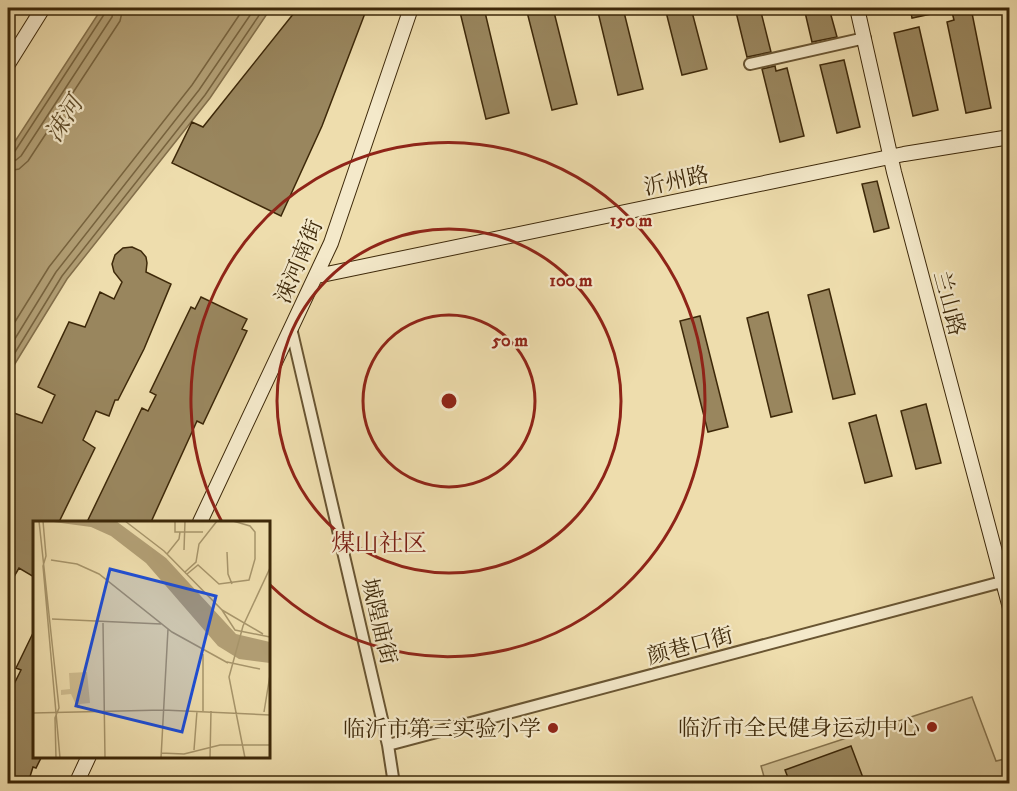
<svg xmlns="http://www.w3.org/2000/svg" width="1017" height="791" viewBox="0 0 1017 791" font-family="'IM FELL DW Pica','Noto Serif SC',serif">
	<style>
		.green { fill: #d0be91; stroke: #86734d; stroke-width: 1.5 }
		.water { fill: #b29f75; stroke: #836f4a; stroke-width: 1.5 }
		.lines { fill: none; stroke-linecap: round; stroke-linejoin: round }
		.shore { stroke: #78643f; stroke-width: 1.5 }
		.building { fill: #99865e; stroke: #3d2809; stroke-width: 1.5 }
		.street-casing { stroke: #695532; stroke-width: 14 }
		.secondary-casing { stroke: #3d2809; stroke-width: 16 }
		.street { stroke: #f4e9ca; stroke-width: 10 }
		.secondary { stroke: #f4e9ca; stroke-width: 14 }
		.ring { fill: none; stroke: #8f2418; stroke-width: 3 }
		.poi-dot { fill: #8f2418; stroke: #f4e9ca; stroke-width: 2 }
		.labels { text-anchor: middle; stroke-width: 4.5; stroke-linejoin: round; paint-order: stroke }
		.street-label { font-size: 22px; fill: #3d2809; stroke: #f4e9ca }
		.poi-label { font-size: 22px; fill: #3d2809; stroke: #f4e9ca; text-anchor: end }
		.water-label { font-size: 24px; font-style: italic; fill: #604c29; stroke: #f4e9ca }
		.neighbourhood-label { font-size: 24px; fill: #7a1f14; stroke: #f4e9ca }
		.inset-road { fill: none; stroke: #a7956b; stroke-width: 1.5 }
		.view { fill: #1d4ed8; fill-opacity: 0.15; stroke: #1d4ed8; stroke-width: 3 }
		.inset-edge { fill: none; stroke: #3d2809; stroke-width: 3 }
		.centre { fill: #8f2418; stroke: #f4e9ca; stroke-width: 3 }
		.ring-label { font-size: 18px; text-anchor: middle; font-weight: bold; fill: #8f2418; stroke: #f4e9ca; stroke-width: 4.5; stroke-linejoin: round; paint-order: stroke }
	</style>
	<rect width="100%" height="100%" fill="#eeddad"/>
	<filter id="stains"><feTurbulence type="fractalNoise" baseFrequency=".00333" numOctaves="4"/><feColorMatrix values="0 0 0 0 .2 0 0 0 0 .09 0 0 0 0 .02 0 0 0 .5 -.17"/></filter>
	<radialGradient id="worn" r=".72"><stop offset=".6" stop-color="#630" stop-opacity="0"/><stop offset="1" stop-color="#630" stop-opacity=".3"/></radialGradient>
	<path class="green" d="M972,697L996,761L1009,758L1010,776L988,784H766L761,766Z"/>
	<path class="water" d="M102,8H271L210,98L67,279L8,375V152Z"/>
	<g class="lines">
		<path class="shore" d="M8,154L15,151L105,13L106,8
			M8,162L16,160L21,156L112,17L114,8
			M8,171L19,169L28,161L120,21L123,8
			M8,333L49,267L192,85L244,8
			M8,350L56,272L199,90L255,8
			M8,364L62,276L205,95L264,8"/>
	</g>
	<path class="building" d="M298,8H367L322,126L281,216L172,163L192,122L203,127Z
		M459,8H484L509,113L486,119Z
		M526,8H553L577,104L552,110Z
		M597,8H623L643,89L618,95Z
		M665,8H691L707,69L682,75Z
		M735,8H760L771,52L747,57Z
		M804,8H829L837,37L812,42Z
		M910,8H941V12L912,18Z
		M951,8H971L991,108L966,113L947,22L954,20Z
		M919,27L938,110L913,116L894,33Z
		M844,60L860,127L837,133L820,65Z
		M775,66L776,71L787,68L804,136L780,142L762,69Z
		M877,181L889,228L874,232L862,184Z
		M132,247L141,251L146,257L147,263L146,272L171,284L144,349L118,400H115L109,416L96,411L83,440L95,448L59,522H34V577L19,568L8,587V419L11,412L42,423L55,395L38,387L69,322L85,327L100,292L114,299L122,282L114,272L112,264L115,255L123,248Z
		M829,289L855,394L833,399L808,295Z
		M201,297L247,319L242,329L247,331L203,424L197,421L151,522H87L142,408L148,411L156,395L150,392L191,307L195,309Z
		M768,312L792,412L771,417L747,318Z
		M700,316L728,427L708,432L680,321Z
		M926,404L941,463L916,469L901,411Z
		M876,415L892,476L865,483L849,423Z
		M34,631V756H42L36,768L33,767L28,783H8V691L10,685L14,684L21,670L16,668Z
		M851,746L865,783H790L785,770Z"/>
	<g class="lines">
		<defs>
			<path id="street" d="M750,64L865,38
				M291,328L388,745L394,784
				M388,745L1009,580"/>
			<path id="secondary" d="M857,8L894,172L1010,608
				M8,64L43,8
				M317,276L904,154L1010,137
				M200,522L331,243L411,8
				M76,784L89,756"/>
		</defs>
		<use href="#street" class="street-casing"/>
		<use href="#secondary" class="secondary-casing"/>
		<use href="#street" class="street"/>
		<use href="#secondary" class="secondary"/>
	</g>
	<g class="ring">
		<circle cx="449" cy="401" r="86"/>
		<circle cx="449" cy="401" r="172"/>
		<path d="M222 522A257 257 0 1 1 269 584"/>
	</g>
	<g class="poi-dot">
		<circle cx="932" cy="727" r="6"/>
		<circle cx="553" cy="728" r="6"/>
	</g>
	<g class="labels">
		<g class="street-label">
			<text transform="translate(676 180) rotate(-12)" y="8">沂州路</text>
			<text transform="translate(298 261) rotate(-67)" y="8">涑河南街</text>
			<text transform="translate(950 303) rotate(75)" y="8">兰山路</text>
			<text transform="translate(380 621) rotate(77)" y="8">城隍庙街</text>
			<text transform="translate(690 645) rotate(-15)" y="8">颜巷口街</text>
		</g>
		<g class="poi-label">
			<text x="920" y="735">临沂市全民健身运动中心</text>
			<text x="541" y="736">临沂市第三实验小学</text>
		</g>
		<g class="water-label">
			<text transform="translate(64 119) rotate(-58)" y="8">涑河</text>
		</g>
		<g class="neighbourhood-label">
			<text x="379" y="551">煤山社区</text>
		</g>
	</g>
	<g transform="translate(33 521)">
		<rect width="237" height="237" fill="#eeddad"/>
		<path d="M54,151L57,182L47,183L45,188L38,173L28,174V169L37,168L36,152Z" fill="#d0be91"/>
		<path d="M13,0H83L133,37L203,113L237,121V142L206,138L185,125L113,42L78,15L58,6Z" fill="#b29f75"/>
		<path class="inset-road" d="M6,0L26,187L22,197L23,237M10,0L13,35L10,45L27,237M92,0L131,30L189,89L202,109L237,116M142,0V11H170M151,29L152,0M194,31L195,53L199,63M134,33L146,18L147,11M18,39L44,43L66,53L139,111L195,142M152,51L163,41L166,23L184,0M154,53L165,44L186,63L216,59L222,38V11L217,5L200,0M189,89L230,113M19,98L128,103M70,102L72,237M170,133V190M194,141L227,148M231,191L237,154M0,192L130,189L237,194M161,229L164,190M128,232L151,233L187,224H237M128,237L135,108M177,237L178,190M212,237L196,156L210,105L237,47"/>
		<path class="view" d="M77,48L183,75L149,211L43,185Z"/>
		<rect width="237" height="237" class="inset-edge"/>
	</g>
	<circle cx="449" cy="401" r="9" class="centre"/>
	<g class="ring-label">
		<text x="631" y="226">150 m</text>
		<text x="571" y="286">100 m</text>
		<text x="510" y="346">50 m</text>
	</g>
	<rect width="1017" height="791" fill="none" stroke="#eeddad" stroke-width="30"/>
	<rect x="9" y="9" width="999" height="773" fill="none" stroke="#3d2809" stroke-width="3"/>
	<rect x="15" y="15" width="987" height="761" fill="none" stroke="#3d2809" stroke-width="1.5"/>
	<rect width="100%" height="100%" filter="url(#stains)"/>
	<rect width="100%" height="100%" fill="url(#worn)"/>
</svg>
